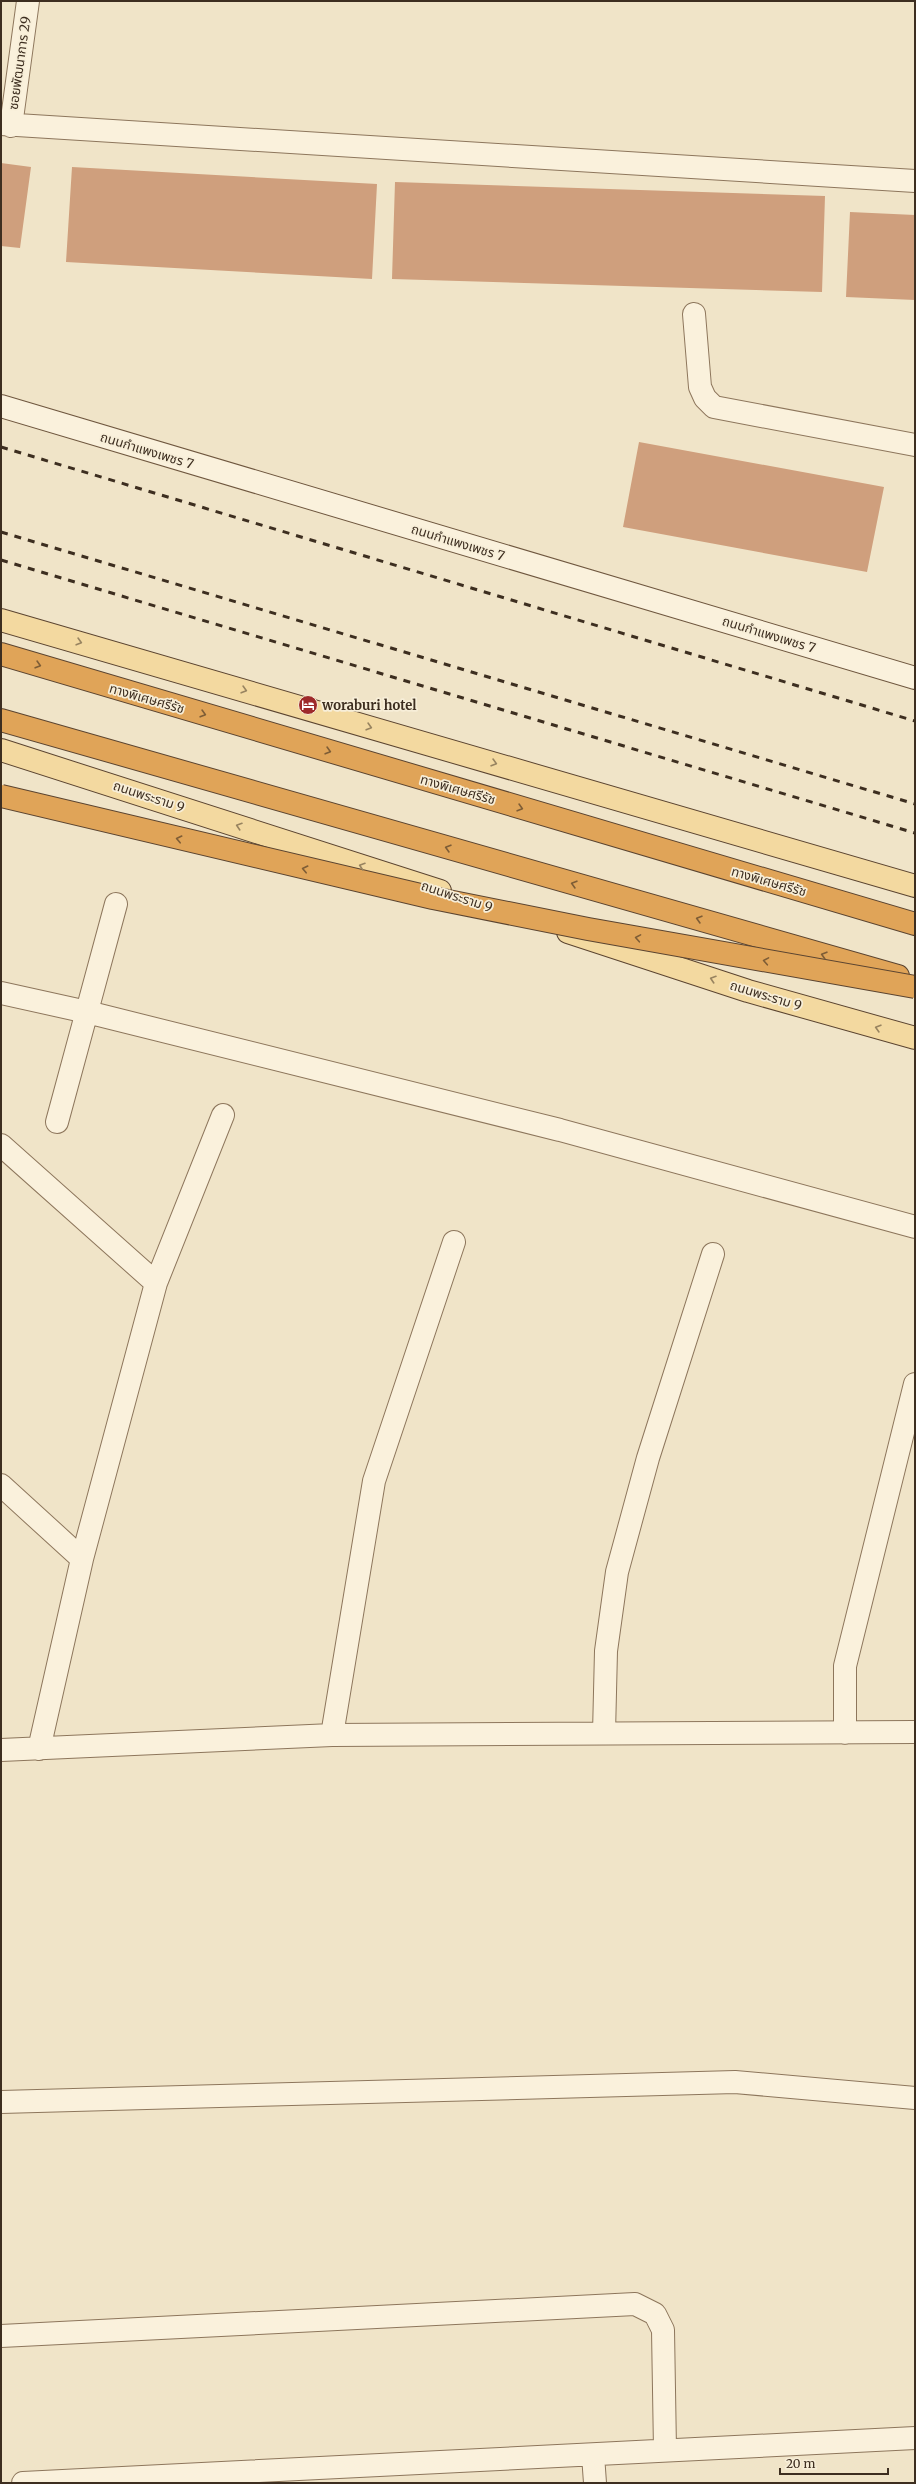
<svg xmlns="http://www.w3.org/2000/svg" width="916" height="2484" viewBox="0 0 916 2484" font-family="Merriweather,'Noto Sans Thai',serif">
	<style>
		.building { fill: #cf9f7d }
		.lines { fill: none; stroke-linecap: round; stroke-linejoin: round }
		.street-casing { stroke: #8d765c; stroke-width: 24 }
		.secondary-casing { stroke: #6f573f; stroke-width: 24 }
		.primary-casing { stroke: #5b4430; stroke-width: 24 }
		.highway-casing { stroke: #5b4430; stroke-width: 24 }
		.street { stroke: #faf1dc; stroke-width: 22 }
		.secondary { stroke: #faf1dc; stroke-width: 22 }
		.primary { stroke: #f3d9a0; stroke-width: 22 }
		.highway { stroke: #e0a458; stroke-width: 22 }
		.rail { stroke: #3d2e20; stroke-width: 3; stroke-dasharray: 7 7; stroke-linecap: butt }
		.highway-bridge-casing { stroke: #5b4430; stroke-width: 24; stroke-linecap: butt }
		.highway-bridge { stroke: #e0a458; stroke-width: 22 }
		.oneway { stroke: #988460 }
		.oneway2 { stroke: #7e5d36 }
		.labels { text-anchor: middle; stroke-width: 3.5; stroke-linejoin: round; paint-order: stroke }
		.street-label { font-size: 13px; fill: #3d2e20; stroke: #f7eed8 }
		.poi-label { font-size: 13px; font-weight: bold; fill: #3d2e20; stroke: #f7eed8; text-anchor: start }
	</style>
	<rect width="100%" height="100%" fill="#f0e4c8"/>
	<path class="building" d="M1,163L31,167L20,248L1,246Z
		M72,167L377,184L372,279L66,262Z
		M395,182L825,196L822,292L392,279Z
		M850,212L915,215V300L846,297Z
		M639,442L884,487L867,572L623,527Z"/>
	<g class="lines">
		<defs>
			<path id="street" d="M1,124L915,181
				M11,126L28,1
				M694,314L700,387L705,398L714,407L915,445
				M1,993L87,1012L560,1130L915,1227
				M57,1122L116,904
				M1,1145L156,1283
				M1,1485L82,1559
				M604,1733L606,1651L617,1572L648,1458L713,1254
				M845,1733V1666L915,1384
				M332,1735L374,1481L454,1242
				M39,1749L82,1559L156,1283L223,1115
				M1,1750L332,1735L915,1732
				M1,2102L735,2082L915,2098
				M1,2336L635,2304L655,2314L663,2330L665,2450
				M593,2455L595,2483
				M23,2483L915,2438"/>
			<path id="secondary" d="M1,406L915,678"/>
			<path id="primary" d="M1,620L915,886
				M1,750L440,891
				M568,932L748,991L915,1038"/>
			<path id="highway" d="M1,654L915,924
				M1,720L898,976"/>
		</defs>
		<use href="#street" class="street-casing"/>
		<use href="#secondary" class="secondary-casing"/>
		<use href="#primary" class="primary-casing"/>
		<use href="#highway" class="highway-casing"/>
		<use href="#street" class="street"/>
		<use href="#secondary" class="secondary"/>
		<use href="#primary" class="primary"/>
		<use href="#highway" class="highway"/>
		<path class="rail" d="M1,447L915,721
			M1,532L915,804
			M1,560L915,833"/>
		<defs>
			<path id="highway-bridge" d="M1,796L433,898L588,929L915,987"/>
		</defs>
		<use href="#highway-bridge" class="highway-bridge-casing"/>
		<use href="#highway-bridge" class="highway-bridge"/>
	</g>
	<defs><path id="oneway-chevron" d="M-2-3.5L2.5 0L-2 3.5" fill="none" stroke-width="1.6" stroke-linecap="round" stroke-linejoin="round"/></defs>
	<g class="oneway">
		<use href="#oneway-chevron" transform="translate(79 642) rotate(16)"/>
		<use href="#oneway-chevron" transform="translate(244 690) rotate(16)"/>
		<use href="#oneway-chevron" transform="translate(369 727) rotate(16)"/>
		<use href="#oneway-chevron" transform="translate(494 763) rotate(16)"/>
		<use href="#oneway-chevron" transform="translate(239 826) rotate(-162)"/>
		<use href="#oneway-chevron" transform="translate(362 866) rotate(-162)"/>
		<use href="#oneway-chevron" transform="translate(713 979) rotate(-162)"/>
		<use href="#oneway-chevron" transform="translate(878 1028) rotate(-164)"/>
	</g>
	<g class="oneway2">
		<use href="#oneway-chevron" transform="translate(38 665) rotate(16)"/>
		<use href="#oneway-chevron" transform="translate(203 714) rotate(16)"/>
		<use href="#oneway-chevron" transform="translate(328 751) rotate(16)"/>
		<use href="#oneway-chevron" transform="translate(520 808) rotate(16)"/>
		<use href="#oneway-chevron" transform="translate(179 839) rotate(-167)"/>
		<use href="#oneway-chevron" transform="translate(448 848) rotate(-164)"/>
		<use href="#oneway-chevron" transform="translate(305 869) rotate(-167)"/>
		<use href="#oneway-chevron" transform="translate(574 884) rotate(-164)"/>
		<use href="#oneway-chevron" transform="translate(699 919) rotate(-164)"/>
		<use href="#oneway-chevron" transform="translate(638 938) rotate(-170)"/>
		<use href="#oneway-chevron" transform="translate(824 955) rotate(-164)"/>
		<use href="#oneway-chevron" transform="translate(766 961) rotate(-170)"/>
	</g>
	<defs>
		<symbol id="hotel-disc" viewBox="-11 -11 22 22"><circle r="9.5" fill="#9e2a2b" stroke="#f7eed8"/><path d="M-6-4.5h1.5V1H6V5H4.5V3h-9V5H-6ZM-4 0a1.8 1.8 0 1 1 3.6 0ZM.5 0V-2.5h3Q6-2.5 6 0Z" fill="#fff"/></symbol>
	</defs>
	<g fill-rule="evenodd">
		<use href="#hotel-disc" x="297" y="694" width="22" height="22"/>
	</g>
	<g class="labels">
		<g class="street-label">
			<text transform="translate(19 63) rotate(-82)" y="5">ซอยพัฒนาการ 29</text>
			<text transform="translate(147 450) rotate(17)" y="5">ถนนกำแพงเพชร 7</text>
			<text transform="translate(458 542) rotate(17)" y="5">ถนนกำแพงเพชร 7</text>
			<text transform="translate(769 634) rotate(17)" y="5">ถนนกำแพงเพชร 7</text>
			<text transform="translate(147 698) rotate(16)" y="5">ทางพิเศษศรีรัช</text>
			<text transform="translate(458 789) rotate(16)" y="5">ทางพิเศษศรีรัช</text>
			<text transform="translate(149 796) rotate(18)" y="5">ถนนพระราม 9</text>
			<text transform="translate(769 881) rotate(16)" y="5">ทางพิเศษศรีรัช</text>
			<text transform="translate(457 896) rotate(18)" y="5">ถนนพระราม 9</text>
			<text transform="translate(766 995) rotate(17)" y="5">ถนนพระราม 9</text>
		</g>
		<g class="poi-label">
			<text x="322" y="710">woraburi hotel</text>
		</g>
	</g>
	<rect width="916" height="2484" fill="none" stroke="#3d2e20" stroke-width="4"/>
	<path d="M780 2468v6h108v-6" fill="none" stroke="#3d2e20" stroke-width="2"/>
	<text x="786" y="2468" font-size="12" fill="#3d2e20" stroke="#f7eed8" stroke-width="3" paint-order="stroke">20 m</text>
</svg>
